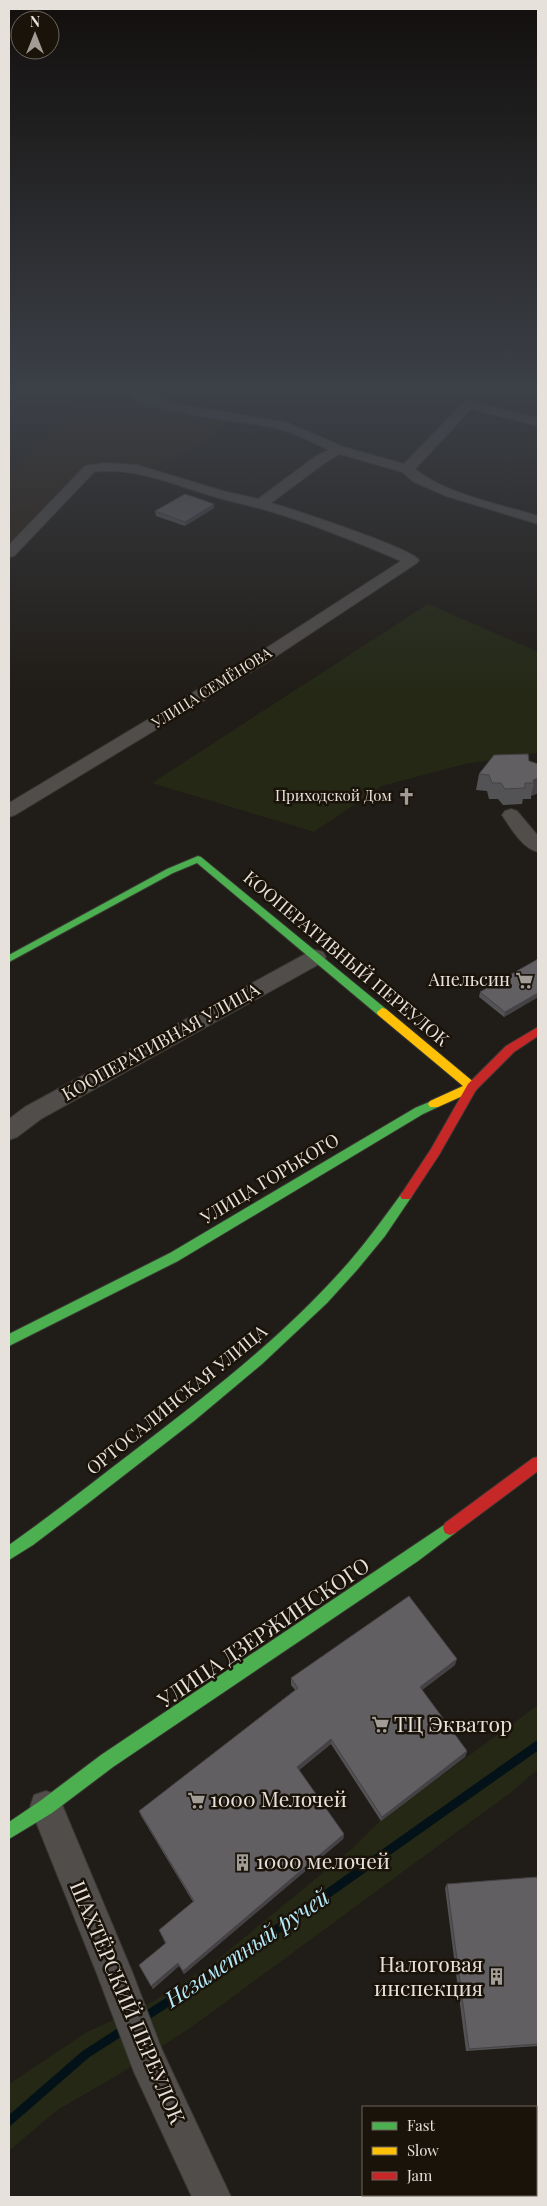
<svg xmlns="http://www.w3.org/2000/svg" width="547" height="2206" viewBox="0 0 547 2206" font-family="'Playfair Display',serif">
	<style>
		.built { fill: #2b2014 }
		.green { fill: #242815 }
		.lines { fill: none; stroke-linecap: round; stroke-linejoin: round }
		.stream { stroke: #031218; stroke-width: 9 }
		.street-casing { stroke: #393633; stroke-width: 2 }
		.fast-casing { stroke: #393633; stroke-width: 2 }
		.slow-casing { stroke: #393633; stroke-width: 2 }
		.jam-casing { stroke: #393633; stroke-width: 2 }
		.street { fill: #514d4a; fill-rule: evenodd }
		.fast { fill: #4caf50; fill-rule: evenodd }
		.slow { fill: #ffc107; fill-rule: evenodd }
		.jam { fill: #c62828; fill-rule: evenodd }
		.wall { fill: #535254 }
		.shaded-wall { fill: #444245 }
		.building { fill: #615f62; stroke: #444245 }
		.labels { text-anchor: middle; stroke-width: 5; stroke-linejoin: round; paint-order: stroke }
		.far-street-label { font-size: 15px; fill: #e6e1da; stroke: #1a130a }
		.far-poi-label { font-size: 15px; fill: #e6e1da; stroke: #1a130a; text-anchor: end }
		.street-label { font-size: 18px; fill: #e6e1da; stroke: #1a130a }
		.poi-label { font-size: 18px; fill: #e6e1da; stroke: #1a130a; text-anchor: end }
		.near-street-label { font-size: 21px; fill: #e6e1da; stroke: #1a130a }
		.near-poi-label { font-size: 21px; fill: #e6e1da; stroke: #1a130a; text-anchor: start }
		.near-water-label { font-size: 22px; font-style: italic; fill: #b6ebfb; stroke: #1a130a }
	</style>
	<rect width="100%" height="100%" fill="#201c17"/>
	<path class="built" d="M94,386H115L141,400L230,418L207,441L140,473L87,468L9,547V476Z"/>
	<path class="green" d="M428,604L538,652V750L536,753L465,764L382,786L314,832L152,783Z
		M538,1705V1769L514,1790L193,2026L121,2073L56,2111L9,2151V2084L87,2032L152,2002L211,1965L354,1847L382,1819Z"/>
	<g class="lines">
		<path class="stream" d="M143,2018L239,1956L538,1745
			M9,2121L86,2054L125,2029"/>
		<defs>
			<path id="street" d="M114,386H129L143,393L172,403L288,423L344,447L404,464L464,402L468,401L538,418V426L471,409L415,469C445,494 500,504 538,516V524L446,496L414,482L402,472L340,454L326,462L271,503C292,509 411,548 419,560L417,563L269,661L15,815L9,817V803L257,654L401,561C359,543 316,525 272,512C251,505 230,502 209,495C171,484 135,467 94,472L14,556L9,557V545L85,466L90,465L106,463L137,465L223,491L258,499L316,456L329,450C313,443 296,433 279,429C243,420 136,413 114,386Z
				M511,809L517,811L538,836V852C522,848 511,828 502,815L505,811Z
				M316,950L323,952L326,957L323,962L41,1119L17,1137L9,1140V1119L25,1107L309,952Z
				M46,1791L58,1795L133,1974L162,2050L231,2197H192L134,2072L97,1974L30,1807L34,1795Z"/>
			<path id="fast" d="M198,856L201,857L386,1009L387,1012L386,1015H378L197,863L173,873L9,962V955L167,869Z
				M434,1100L440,1104L438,1107L423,1114L178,1261L9,1346V1334L170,1253L415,1108Z
				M406,1191L410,1193L412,1196L385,1236L357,1270L327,1303L262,1364L194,1421L87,1504L33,1545L9,1560V1545C53,1514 96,1480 139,1447C213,1391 288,1332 349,1262C368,1240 385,1216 402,1193Z
				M450,1521L455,1523L457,1528L455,1533L418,1561L113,1767L52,1813L9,1839V1822L40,1801L101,1755Z"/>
			<path id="slow" d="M382,1008L386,1009L476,1084L478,1087L476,1090L438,1107H430L428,1104L430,1101L463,1086L378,1015L377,1012Z"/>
			<path id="jam" d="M538,1027V1036L514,1052L476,1090L439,1155L410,1199H402L400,1196L402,1193L431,1149L468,1084L506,1046Z
				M538,1457V1471L455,1533L450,1535L445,1533L443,1528L445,1523L533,1458Z"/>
		</defs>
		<use href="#street" class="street-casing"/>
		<use href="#fast" class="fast-casing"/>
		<use href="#slow" class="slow-casing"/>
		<use href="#jam" class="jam-casing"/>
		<use href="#street" class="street"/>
		<use href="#fast" class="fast"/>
		<use href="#slow" class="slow"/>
		<use href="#jam" class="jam"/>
	</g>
	<path class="wall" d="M214,508L185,526L156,516L155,511Z
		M529,761L538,764V793L531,796V799H523L522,804L503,805L498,799H489L487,791L476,790L479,774Z
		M538,959V997L504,1017L479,997L480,992Z
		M455,1665L422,1690L467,1751L465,1757L381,1821L331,1744L299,1770L344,1834L343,1839L184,1974L179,1966L153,1989L141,1968L165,1943L159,1930L193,1902L141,1816L139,1811L295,1690L291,1685V1678Z
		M447,1884L538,1885V2046L466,2051L445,1888Z"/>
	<path class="shaded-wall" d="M214,504V508L185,526V522Z
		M538,778V793L531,796L534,783L533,780Z
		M538,993V997L504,1017L505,1012Z
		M457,1659L455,1665L418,1693L420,1687Z
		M331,1739V1744L297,1772V1767Z
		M467,1751L465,1757L381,1821L382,1817Z
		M344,1834L343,1839L184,1974L183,1971Z
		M178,1963L179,1966L153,1989L151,1986Z"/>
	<path class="building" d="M185,494L214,504L185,522L155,511Z
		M528,754L529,761L538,764V778L533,780L534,783H525V788L505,789L501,783H492L489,775L479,774L494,755Z
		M538,959V993L505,1012L480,992Z
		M409,1596L457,1659L420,1687L467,1751L382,1817L331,1739L297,1767L344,1834L183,1971L178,1963L151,1986L139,1965L166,1943L159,1930L194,1901L139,1811L298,1688L291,1678Z
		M537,1877L538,1885V2044L469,2049L447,1884Z"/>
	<linearGradient id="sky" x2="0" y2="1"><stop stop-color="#120f0d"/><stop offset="0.56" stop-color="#3c4047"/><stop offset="1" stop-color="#3c4047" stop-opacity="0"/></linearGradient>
	<rect width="547" height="695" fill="url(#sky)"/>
	<defs>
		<symbol id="church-bare" viewBox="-9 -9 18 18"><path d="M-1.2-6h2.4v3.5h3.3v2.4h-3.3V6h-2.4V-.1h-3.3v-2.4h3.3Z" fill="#a19c96" stroke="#1a130a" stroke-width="2.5" paint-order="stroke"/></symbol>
		<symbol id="supermarket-bare" viewBox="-9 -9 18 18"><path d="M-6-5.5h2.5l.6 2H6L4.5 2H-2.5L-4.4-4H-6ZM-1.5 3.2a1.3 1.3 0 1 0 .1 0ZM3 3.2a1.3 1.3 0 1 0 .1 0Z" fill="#a19c96" stroke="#1a130a" stroke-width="2.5" paint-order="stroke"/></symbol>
		<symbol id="building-bare" viewBox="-9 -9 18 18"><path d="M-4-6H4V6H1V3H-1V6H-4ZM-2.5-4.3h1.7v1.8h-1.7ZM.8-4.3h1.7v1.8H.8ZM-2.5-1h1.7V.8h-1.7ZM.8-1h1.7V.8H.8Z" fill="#a19c96" stroke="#1a130a" stroke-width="2.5" paint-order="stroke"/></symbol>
	</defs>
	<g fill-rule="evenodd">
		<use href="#church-bare" x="394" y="784" width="25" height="25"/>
		<use href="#supermarket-bare" x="512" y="968" width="25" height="25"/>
		<use href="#supermarket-bare" x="368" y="1712" width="25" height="25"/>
		<use href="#supermarket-bare" x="184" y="1788" width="25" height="25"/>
		<use href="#building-bare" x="230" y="1850" width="25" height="25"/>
		<use href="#building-bare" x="484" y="1964" width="25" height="25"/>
	</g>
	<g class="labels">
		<g class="far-street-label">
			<text transform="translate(212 688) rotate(-32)" y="5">УЛИЦА СЕМЁНОВА</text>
		</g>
		<g class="far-poi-label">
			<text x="392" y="801">Приходской Дом</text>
		</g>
		<g class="street-label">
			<text transform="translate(346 959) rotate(40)" y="6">КООПЕРАТИВНЫЙ ПЕРЕУЛОК</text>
			<text transform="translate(161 1042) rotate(-29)" y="6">КООПЕРАТИВНАЯ УЛИЦА</text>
			<text transform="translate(270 1179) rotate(-31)" y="6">УЛИЦА ГОРЬКОГО</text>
			<text transform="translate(177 1400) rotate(-39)" y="6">ОРТОСАЛИНСКАЯ УЛИЦА</text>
		</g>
		<g class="poi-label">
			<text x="510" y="986">Апельсин</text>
		</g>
		<g class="near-street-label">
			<text transform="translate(264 1633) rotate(-34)" y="7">УЛИЦА ДЗЕРЖИНСКОГО</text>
			<text transform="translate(127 2003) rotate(67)" y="7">ШАХТЁРСКИЙ ПЕРЕУЛОК</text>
		</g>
		<g class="near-poi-label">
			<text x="394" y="1732">ТЦ Экватор</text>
			<text x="210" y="1807">1000 Мелочей</text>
			<text x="256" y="1869">1000 мелочей</text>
			<text x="483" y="1972" text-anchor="end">Налоговая<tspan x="483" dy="24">инспекция</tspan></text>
		</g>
		<g class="near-water-label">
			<text transform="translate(247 1948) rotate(-34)" y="8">Незаметный ручей</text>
		</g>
	</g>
	<rect width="547" height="2206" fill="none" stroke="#e6e1da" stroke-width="20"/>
	<rect x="362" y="2106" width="175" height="90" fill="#1a130a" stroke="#6c655d"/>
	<rect x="372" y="2122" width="25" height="8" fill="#4caf50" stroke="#6c655d"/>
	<text x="407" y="2131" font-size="15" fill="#e6e1da">Fast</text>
	<rect x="372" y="2147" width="25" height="8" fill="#ffc107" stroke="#6c655d"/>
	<text x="407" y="2156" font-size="15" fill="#e6e1da">Slow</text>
	<rect x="372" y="2172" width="25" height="8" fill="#c62828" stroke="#6c655d"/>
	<text x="407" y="2181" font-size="15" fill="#e6e1da">Jam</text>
	<g transform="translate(35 35)"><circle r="24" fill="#1a130a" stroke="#6c655d"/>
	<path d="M0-4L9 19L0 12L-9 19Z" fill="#a19c96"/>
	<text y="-8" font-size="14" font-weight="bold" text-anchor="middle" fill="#e6e1da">N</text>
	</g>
</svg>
